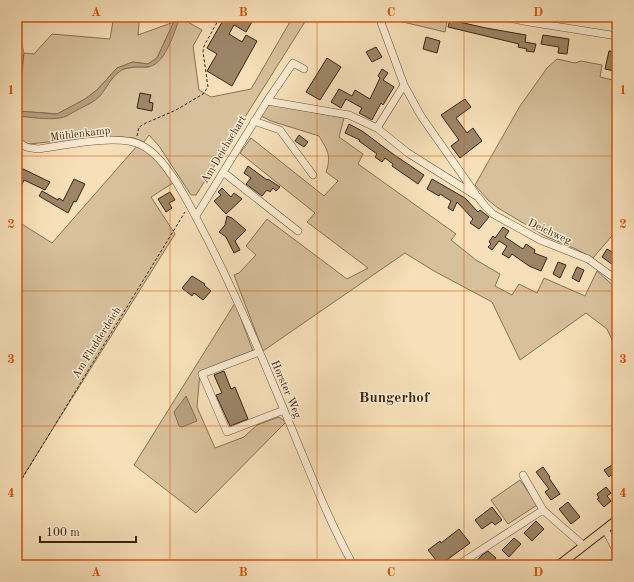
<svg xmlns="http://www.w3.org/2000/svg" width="634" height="582" viewBox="0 0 634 582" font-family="'Old Standard TT',serif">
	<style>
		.green { fill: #d7c09c; stroke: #887256 }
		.water { fill: #b7a080; stroke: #856e54 }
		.building { fill: #9c8668; stroke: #3a2411 }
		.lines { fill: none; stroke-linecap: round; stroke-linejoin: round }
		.minor-casing { stroke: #69533b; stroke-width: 8 }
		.major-casing { stroke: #3a2411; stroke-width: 10 }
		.path { stroke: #3a2411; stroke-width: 1; stroke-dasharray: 3 2; stroke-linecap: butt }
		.minor { stroke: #faebd2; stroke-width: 7 }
		.major { stroke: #f7e0b9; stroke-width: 8 }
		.grid { fill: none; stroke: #d7540c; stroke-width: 1; stroke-opacity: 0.55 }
		.labels { text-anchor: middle; stroke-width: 3; stroke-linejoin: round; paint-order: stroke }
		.street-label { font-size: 11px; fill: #3a2411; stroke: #faebd2 }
		.district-label { font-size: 15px; font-weight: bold; fill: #3a2411; stroke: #faebd2 }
		.neatline { fill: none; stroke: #d7540c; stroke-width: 1.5 }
		.grid-label { font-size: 13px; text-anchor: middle; font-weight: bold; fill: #d7540c }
	</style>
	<rect width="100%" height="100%" fill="#f7e0b9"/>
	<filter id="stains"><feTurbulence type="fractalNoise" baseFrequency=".005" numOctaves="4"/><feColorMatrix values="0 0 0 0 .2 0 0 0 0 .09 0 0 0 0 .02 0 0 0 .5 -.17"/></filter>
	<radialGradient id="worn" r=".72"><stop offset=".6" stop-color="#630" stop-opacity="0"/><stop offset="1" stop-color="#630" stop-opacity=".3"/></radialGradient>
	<path class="green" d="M180,17H188L186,21L202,30L193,46L199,90L211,97L251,89L291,20L286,17H308L196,195H191L159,146L149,135L144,142L134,138L106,136L29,144C16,140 17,128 17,116L57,118L68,115L100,95L111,80L118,72L123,69L135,67H148L163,56Z
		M382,17H448L445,32Z
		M113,21L139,22L138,35L174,22L157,58L148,64L133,62L117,68L97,90L85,99L69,109L57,114L18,111L24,53L34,54L52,34L110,39Z
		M557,59L575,63L581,61L602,65L600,77L617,81V230L593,258L576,249L545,236L498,208L488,200L475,185L520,106L547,68Z
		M271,104L344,118L339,137L363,154L358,164L456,234L451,240L476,260L500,274L495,286L512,295L519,284L537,293L544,278L585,296L597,271L617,289V350L607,329L586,313L520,360L492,302L434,271L405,253L263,351L234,275L239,273L256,255L246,246L267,219L347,279L368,268L307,222L315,213L240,153L251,138L324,196L338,181L326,172C332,155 327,150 319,136L271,121L261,116L264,109Z
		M137,146C154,154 162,168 173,183L151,197L175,234L17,486V221L52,243Z
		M235,303L253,351L200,372L197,407L215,448L244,437L257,425L279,417L286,422L196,513L134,465Z
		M520,480L537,505L508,524L491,500Z"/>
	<path class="water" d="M176,17H180C174,32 165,67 146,67C137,67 126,66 119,72C110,78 107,88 100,96C94,102 87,105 79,109C73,112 67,117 60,118C47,120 30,117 17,116V111L57,114L85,99L97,90L117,68L133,62L148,64L157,58Z
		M186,396L197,421L182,427L179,426L174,412Z"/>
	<path class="building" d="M225,17H247L253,20L246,32L234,25L229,34L242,42L246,35L257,41L232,86L207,71L217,54L207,48Z
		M450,20L486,28L526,35L525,42L536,44L534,52L526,51L527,49L518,47L519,44L448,27Z
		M543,35L569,39L567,54L558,53L559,47L541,44Z
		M426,37L440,41L437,53L423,49Z
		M376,47L382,57L372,62L366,52Z
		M609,51L617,52V63L615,71L605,69Z
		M327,58L341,67L320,100L306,92Z
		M382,69L388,73L383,80L394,87L383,105L381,103L372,120L359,113L362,108L346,99L341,108L331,102L339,89L352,96L355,90L370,99L380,78L378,76Z
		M140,93L151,95L149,102L153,103L152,111L137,108Z
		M465,99L471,107L456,118L467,133L473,128L482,141L460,158L451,146L459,140L441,115Z
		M349,124L362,131L393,154L424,175L418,184L392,166L393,164L385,158L382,162L375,157L377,154L359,141L360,140L345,133Z
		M299,135L308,142L304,147L295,141Z
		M17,166L50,182L45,190L24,180L17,195Z
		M248,166L267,180L268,179L280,187L276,191L273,188L270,192L267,190L262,196L246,184L251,178L244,173Z
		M74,179L85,184L76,202L74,201L68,213L39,196L42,191L58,200L59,198L63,201Z
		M432,179L465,198L478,212L480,210L489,217L479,229L470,223L473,219L457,202L453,211L448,208L451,201L440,194L439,196L427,189Z
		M222,188L231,197L234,193L242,199L226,214L214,201L221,195L218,192Z
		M170,192L175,200L169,203L172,208L166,212L158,199Z
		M227,216L232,218L246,230L235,241L240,250L234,253L226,237L219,232L225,225Z
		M503,227L509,231L505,237L523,249L526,244L535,250L534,253L547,258L541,271L529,266L512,254L509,258L502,254L507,246L499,241L492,250L488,247L491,244L489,242L493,236L495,238Z
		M607,249L617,255V259L613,265L602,257Z
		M558,262L566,265L560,278L553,274Z
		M577,267L584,270L579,282L572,278Z
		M192,276L205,284L204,285L211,291L203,300L194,293L192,296L182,288Z
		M224,371L231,389L235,387L248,419L230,426L216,395L222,393L214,375Z
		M612,465L617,474V489L611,475L609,477L604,470Z
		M543,467L550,477L549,478L560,494L551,500L545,492L549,489L536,472Z
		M606,487L611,493L607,496L611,501L604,507L597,499L599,498L597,494Z
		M568,502L580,517L571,524L559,509Z
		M492,507L502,520L495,525L492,522L482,529L475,520Z
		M536,521L544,529L532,541L524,533Z
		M459,529L470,543L440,565L428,550L440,541L441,543Z
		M514,538L521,544L509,557L502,550Z
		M488,551L496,558L490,565H473L482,555Z"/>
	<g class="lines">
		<defs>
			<path id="minor" d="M379,17L404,85L377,128L408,153L478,197L485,206L493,214L540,240L588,259L617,280
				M503,17L529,22L617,36
				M17,39L20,52L17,74
				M404,85L421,116L475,193
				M267,101L293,63L304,69
				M254,121L280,130L313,175
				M17,140C23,148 30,148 39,149C66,145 120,133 143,146C166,158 187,200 199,223C233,287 261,355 289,422C309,470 328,519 353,565
				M223,172L298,231
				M196,216L267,101L349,115L377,128
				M259,352L202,374L227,432L284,410
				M523,475L543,510L584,546
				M605,529L617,552
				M458,565L543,510"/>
			<path id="major" d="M559,565L617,520"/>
		</defs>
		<use href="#minor" class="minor-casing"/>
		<use href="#major" class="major-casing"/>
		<path class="path" d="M137,136L139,127L146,123L176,110L203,94L208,87L203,52L204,46L220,17
			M17,487L185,212"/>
		<use href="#minor" class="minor"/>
		<use href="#major" class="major"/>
	</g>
	<path class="grid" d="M170,17V565M317,17V565M464,17V565M17,156H617M17,291H617M17,426H617"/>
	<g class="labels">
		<g class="street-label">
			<text transform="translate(80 133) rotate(-7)" y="4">Mühlenkamp</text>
			<text transform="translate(223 149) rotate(-59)" y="4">Am Deichschart</text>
			<text transform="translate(550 231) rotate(25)" y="4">Deichweg</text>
			<text transform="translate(96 342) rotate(-58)" y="4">Am Fludderdeich</text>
			<text transform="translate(287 389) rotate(67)" y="4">Horster Weg</text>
		</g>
		<g class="district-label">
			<text x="394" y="402">Bungerhof</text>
		</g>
	</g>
	<rect width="634" height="582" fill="none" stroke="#f7e0b9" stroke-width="44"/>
	<path d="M40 536v6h96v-6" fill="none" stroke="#3a2411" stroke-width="2"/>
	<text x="46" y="536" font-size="12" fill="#3a2411" stroke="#faebd2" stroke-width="3" paint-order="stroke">100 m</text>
	<rect x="22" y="22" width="590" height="538" class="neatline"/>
	<g class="grid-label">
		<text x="96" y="16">A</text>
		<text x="243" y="16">B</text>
		<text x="391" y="16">C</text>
		<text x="538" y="16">D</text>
		<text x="11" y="94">1</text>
		<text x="623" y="94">1</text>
		<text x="11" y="228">2</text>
		<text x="623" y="228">2</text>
		<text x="11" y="363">3</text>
		<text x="623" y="363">3</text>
		<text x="11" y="497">4</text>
		<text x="623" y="497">4</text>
		<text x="96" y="576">A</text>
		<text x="243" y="576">B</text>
		<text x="391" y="576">C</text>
		<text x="538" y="576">D</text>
	</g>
	<rect width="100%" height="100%" filter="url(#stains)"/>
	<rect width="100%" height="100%" fill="url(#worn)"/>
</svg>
